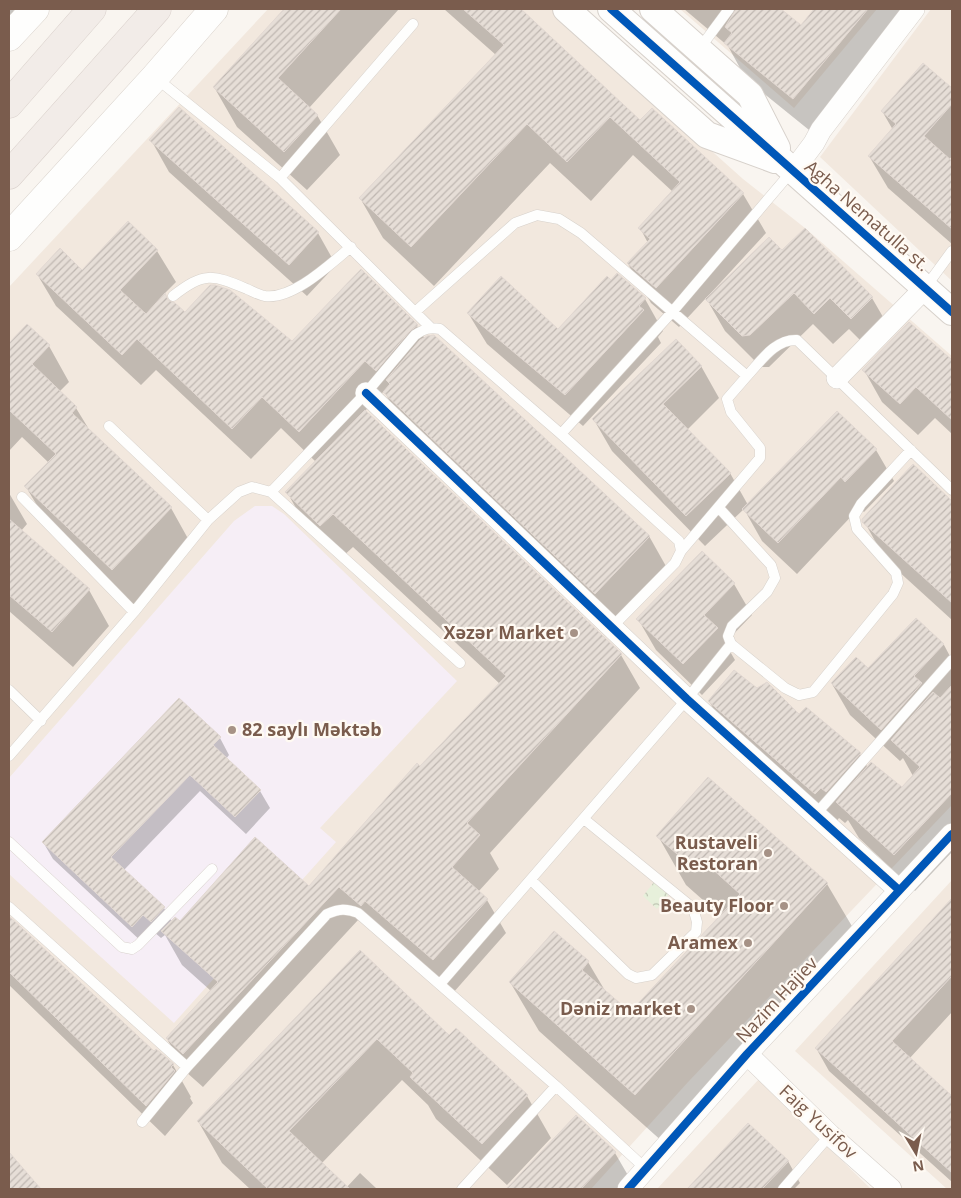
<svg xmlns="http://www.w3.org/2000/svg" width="961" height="1198" viewBox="0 0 961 1198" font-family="'Open Sans',sans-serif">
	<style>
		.residential { fill: #f2e8de }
		.education { fill: #f6eef6 }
		.park { fill: url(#park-crowns) }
		.shadow { fill: #0003 }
		.building { fill: url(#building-hatch); stroke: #e2d8d2 }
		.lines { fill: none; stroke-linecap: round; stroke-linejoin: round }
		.service-casing { stroke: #d7d1cb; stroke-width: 11 }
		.minor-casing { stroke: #d7d1cb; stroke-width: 22 }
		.tertiary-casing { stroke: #d7d1cb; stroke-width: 28 }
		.secondary-casing { stroke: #d9d2cb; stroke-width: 29 }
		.trunk-casing { stroke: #dad1cc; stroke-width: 29 }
		.service { stroke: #fefefd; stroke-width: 10 }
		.minor { stroke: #fefefd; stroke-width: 21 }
		.tertiary { stroke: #fefefd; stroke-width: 26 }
		.secondary { stroke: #fefefd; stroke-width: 28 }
		.trunk { stroke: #f2ece8; stroke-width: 28 }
		.cycleway-casing { stroke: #fffaf3; stroke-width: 11 }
		.cycleway { stroke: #0057b8; stroke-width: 8 }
		.poi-dot { fill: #a69286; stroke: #fffaf3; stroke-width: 2 }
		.labels { text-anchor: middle; stroke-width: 4.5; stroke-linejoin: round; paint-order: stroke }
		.street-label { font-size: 18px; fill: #7a5c4d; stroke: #fffaf3 }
		.poi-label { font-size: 18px; font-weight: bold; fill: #7a5c4d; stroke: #fffaf3; text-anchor: end }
	</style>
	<defs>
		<pattern id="park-crowns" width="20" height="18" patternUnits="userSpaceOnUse" patternTransform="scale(1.25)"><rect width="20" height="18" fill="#e7f0db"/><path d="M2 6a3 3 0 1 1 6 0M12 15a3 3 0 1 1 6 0" fill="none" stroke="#c0c6b4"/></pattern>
		<pattern id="building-hatch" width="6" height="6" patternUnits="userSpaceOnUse" patternTransform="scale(1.25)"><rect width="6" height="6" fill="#e6ded7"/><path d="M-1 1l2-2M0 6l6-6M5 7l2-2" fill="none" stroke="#bfb7b1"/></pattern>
	</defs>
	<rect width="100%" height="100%" fill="#f9f5f0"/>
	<path class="residential" d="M268,9H553L743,179L805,228L952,356V805L689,1081L591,1189H9V287Z
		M680,9H877L794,108Z
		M931,9H952V281L820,157Z
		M952,880V1189H947L795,1051Z
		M759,1079L871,1189H657Z"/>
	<path class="education" d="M255,506H272L284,514L457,681L320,828L336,842L174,1023L9,874V778L234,521Z"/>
	<path class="park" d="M654,882L669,894L657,909L643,896Z"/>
	<path class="shadow" d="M9,9H13L17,16L9,25Z
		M286,9H399L309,108L317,115L340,155L307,190L237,127L214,87Z
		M444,9H519L640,122L743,194L766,233L710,294L711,295L782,252L872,298L890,329L870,350L849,329L833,344L813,324L769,367H761L725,331L706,298L679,327L651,303L628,264L648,243L640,228L673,192L633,155L591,201L550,163L434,286L383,238L360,198L496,55Z
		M684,9H779L801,27L816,9H918L814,134L746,79L728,46Z
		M923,65L952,90V156L949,160L952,162V244L888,188L869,156L893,130L882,111Z
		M151,140L318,233L336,265L307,296L169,172Z
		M157,251L176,282L164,294L168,302L185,314L292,343L361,270L417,326L425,339L649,536L667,568L614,625L402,423L384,391L365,411L621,655L640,688L490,853L499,869L478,892L487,900L506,933L453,993L359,919L203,1087L186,1072L167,1039L211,991L182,965L165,935L161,938L154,932L143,943L53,859L43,842L220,738L229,755L226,759L260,791L270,808L246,834L200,791L124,870L164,908L172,922H180L309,887L500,684L353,547L340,559L306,526L287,492L316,462L281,428L251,459L156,370L141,385L56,306L37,274L82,271Z
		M618,275L645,299L663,331L658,337L661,343L583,426L487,344L468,313L558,331Z
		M909,324L952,362V434L935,418L918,435L882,402L864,370Z
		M27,326L49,346L69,382L59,392L76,408L90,431L171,508L191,544L133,605L47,522L26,487L49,463L22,437L9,451V345Z
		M701,366L719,398L687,430L730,473L748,505L876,450L894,481L864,512L859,508L797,574L762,541L744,509L705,546L612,451L594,420Z
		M913,466L952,502V620L885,559L864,521Z
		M9,493L27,524L21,531L89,590L109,626L73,667L9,611Z
		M734,584L752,615L725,643L735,660L702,695L656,650L638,619Z
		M916,620L944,645L952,660V852L915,891L859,838L848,820L845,823L839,818L834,825L727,733L709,701L756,690L860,754L868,768L902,789L913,776L903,758L900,761L850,715L832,684L868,670Z
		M708,779L827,884L856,933L664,1143L539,1031L510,982L588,962L607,994L630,1014L721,916L686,885L658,836Z
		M952,900V1012L909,1059L952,1098V1182L829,1071L816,1048Z
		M9,918L154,1053L173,1065L191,1097L190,1098L193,1103L165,1136L9,985Z
		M360,952L450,1037L456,1030L527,1096L551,1138L507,1185L436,1119L428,1105L402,1080L321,1164L346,1188L360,1173L377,1189H250L222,1163L198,1121Z
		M576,1117L615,1153L633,1184L628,1189H508Z
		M748,1125L788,1161L800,1183L794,1189H689Z
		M9,1154L40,1189H9Z"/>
	<path class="building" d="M284,9H341L278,78L318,115L284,152L213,87Z
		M463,9H521L640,120L652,108L744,193L656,288L627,263L650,239L638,228L680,182L610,117L567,162L527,124L411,247L359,198L504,45Z
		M736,9H781L801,25L814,9H868L793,99L724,43L732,33L725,27Z
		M923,63L952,88V104L924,136L952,161V229L868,156L896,124L881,111Z
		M179,107L319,232L289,265L149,140Z
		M128,221L158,250L120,290L146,314L165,293L168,300L175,303L185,312L210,285H215L230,290L292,341L361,269L418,325L410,331L376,371L365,361L299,432L262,397L232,429L137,339L122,355L36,274L60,248L82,270Z
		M805,228L873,297L851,319L830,298L814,314L794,293L750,335L742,336L705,299L769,237L782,250Z
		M617,273L646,298L639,306L644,310L565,395L467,313L501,276L558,329L607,276L611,280Z
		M909,322L952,360V420L916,387L900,404L862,370Z
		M27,324L50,345L32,364L77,407L72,413L172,507L112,570L24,486L56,454L9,410V343Z
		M434,335L650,536L595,594L383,392L390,384L386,380L420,340L427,336Z
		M676,339L702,366L663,404L731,473L686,516L592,419Z
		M365,410L622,654L467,823L480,835L452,867L488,899L433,960L365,901L361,906L339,887L183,1054L166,1038L218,982L161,931L175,917L180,921L255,837L309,886L417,763L420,766L506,676L333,514L320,526L285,492Z
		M837,411L877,449L845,482L841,477L778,543L742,509Z
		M913,464L952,501V603L862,522V519Z
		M9,519L90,589L52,632L9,595Z
		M702,551L735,583L704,615L718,628L683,664L636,619Z
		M916,618L944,644L914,676L922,683L881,730L831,683L856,657L868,668Z
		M734,670L757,688L767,682L799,714L806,707L861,753L826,792L821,788L815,794L708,701Z
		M952,685V793L894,855L836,802L871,762L902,787L920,767L891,740L933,692L940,698Z
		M179,698L221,737L213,745L261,790L235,817L190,775L111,857L165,907L151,922L143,915L132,927L42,842Z
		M708,777L828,883L635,1095L509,982L554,931L589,961L582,970L630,1012L740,894L699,857L691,866L656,836Z
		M952,898V976L892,1041L952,1096V1173L815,1048Z
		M9,916L154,1051L156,1049L174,1064L171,1067L175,1071L146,1106L9,972Z
		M360,950L449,1035L456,1028L528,1095L482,1144L410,1077L413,1073L377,1039L289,1131L350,1189H268L197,1121Z
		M576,1115L616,1152L581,1189H506Z
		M748,1123L789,1161L762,1189H687Z
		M9,1152L41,1189H9Z"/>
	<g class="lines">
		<defs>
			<path id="service" d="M699,48L706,40L729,9
				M156,78L280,178L430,327
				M280,178L413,24
				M925,288L952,251
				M173,296C204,272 212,274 247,289C252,291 259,295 265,296C293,300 330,264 351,247
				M415,312L515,223L537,215L559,219L581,233L747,376C761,361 775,339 797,340L952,490
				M109,426L208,520
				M561,434L673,311L792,171
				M271,492L366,393L415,335C424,329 429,327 440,329L561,434L679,541L681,551L675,563L612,627
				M22,497L134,612
				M681,551L760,458V448L731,412L727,399L747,376
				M731,644L785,688L799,695L813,692L893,594L898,583L896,573L857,529L854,516L861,504L911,450
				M9,690L41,721
				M9,756L134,612L208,520L239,492L252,487L271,492L460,663
				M815,815L952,660
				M9,842L122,947L132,949L138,945L212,869
				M531,880L628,974L636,978L652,975L696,932L697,922L693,908L584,819
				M9,907L187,1067
				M440,984L687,699L731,644L728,636L732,626L767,592L775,578L771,565L719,508
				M142,1122L187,1067L327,914C339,909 346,908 358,913L556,1086L646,1169
				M462,1189L556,1086
				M783,1189L830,1135"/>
			<path id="minor" d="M793,171L814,143L821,130L914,9
				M837,378L925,288
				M366,393L687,699L899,890
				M747,1054L830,1135L891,1189
				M628,1189L747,1054L952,834"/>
			<path id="tertiary" d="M566,9L707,135L775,160
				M611,9L952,312
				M653,9L750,95L777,148"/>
			<path id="secondary" d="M9,37L35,9
				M9,237L155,77L214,9"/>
			<path id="trunk" d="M9,104L92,9
				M9,175L157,9"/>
		</defs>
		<use href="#service" class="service-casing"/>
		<use href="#minor" class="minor-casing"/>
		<use href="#tertiary" class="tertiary-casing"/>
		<use href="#secondary" class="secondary-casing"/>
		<use href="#trunk" class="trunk-casing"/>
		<use href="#service" class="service"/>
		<use href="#minor" class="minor"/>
		<use href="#tertiary" class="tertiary"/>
		<use href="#secondary" class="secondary"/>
		<use href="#trunk" class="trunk"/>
		<defs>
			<path id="cycleway" d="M611,9L952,312
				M366,393L687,699L899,890
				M628,1189L747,1054L952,834"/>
		</defs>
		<use href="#cycleway" class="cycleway-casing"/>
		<use href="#cycleway" class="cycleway"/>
	</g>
	<g class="poi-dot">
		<circle cx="574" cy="633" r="5"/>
		<circle cx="232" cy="730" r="5"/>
		<circle cx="768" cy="853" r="5"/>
		<circle cx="784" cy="906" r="5"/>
		<circle cx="748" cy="943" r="5"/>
		<circle cx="691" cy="1009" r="5"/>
	</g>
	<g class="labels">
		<g class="street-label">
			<text transform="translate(867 216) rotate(41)" y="6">Agha Nematulla st.</text>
			<text transform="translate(777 1000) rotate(-47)" y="6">Nazim Hajiev</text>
			<text transform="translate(818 1122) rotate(43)" y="6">Faig Yusifov</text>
		</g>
		<g class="poi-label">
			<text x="564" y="639">Xəzər Market</text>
			<text x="242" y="736" text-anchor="start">82 saylı Məktəb</text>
			<text x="758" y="849">Rustaveli<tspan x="758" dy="21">Restoran</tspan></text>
			<text x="774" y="912">Beauty Floor</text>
			<text x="738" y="949">Aramex</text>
			<text x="681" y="1015">Dəniz market</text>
		</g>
	</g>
	<rect width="961" height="1198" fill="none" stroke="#7a5c4d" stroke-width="20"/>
	<g transform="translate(916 1153) rotate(170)" stroke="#fffaf3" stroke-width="4" paint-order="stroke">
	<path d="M0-4L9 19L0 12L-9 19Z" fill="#7a5c4d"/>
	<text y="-8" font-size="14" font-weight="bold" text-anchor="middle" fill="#7a5c4d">N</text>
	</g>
</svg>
